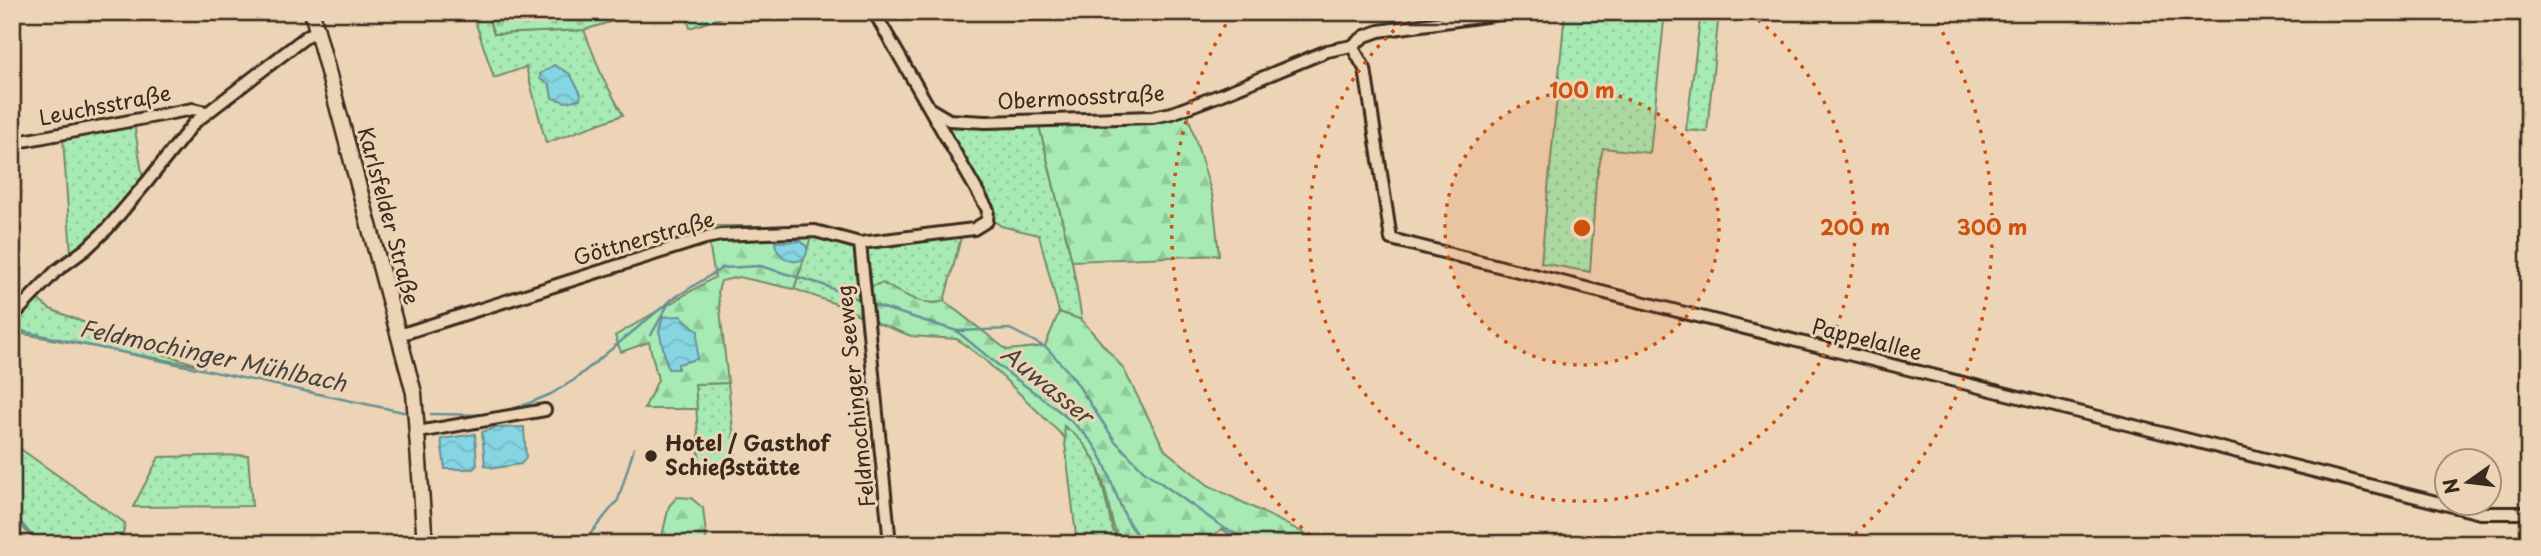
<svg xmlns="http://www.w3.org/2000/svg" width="2541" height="556" viewBox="0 0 2541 556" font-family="'Playpen Sans',sans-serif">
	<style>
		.grass { fill: url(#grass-dots); stroke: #718a69; stroke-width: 2 }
		.forest { fill: url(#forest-firs); stroke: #718a69; stroke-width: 2 }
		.cemetery { fill: url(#cemetery-stones); stroke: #718a69; stroke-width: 2 }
		.water { fill: url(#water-waves); stroke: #689194; stroke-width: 2 }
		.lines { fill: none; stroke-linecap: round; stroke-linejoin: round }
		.stream { stroke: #689194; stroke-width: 2.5 }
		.minor-casing { stroke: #3b2a1e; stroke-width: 16 }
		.tertiary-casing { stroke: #3b2a1e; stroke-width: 19 }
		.minor { stroke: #eed4b6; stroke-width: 10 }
		.tertiary { stroke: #eed4b6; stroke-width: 14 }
		.ring { fill: none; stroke: #ce520f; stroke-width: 3.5; stroke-dasharray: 3.5 7 }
		.poi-dot { fill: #3b2a1e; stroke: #eed4b6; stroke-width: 2.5 }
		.labels { text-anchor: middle; stroke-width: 6; stroke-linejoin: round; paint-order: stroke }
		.street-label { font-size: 21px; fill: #3b2a1e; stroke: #eed4b6 }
		.poi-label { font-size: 21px; font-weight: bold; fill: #3b2a1e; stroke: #eed4b6; text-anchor: start }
		.water-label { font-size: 23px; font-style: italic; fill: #46443c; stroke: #eed4b6 }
		.centre { fill: #ce520f; stroke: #eed4b6; stroke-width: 3.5 }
		.ring-label { font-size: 21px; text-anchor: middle; font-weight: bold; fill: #ce520f; stroke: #eed4b6; stroke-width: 6; stroke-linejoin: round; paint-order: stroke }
	</style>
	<defs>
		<pattern id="grass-dots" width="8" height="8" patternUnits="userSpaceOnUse" patternTransform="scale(1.75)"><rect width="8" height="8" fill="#a7eab4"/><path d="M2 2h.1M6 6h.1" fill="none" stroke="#91c99a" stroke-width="1.8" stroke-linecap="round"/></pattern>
		<pattern id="forest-firs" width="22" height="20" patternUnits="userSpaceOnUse" patternTransform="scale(1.75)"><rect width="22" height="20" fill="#a7eab4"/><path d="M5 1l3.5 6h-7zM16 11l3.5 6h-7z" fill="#91c99a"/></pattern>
		<pattern id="cemetery-stones" width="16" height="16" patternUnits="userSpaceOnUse" patternTransform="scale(1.75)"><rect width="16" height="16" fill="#a7eab4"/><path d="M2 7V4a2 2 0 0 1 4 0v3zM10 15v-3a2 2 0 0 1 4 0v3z" fill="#91c99a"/></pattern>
		<pattern id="water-waves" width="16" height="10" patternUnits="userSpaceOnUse" patternTransform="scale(1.75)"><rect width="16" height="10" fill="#86d5e3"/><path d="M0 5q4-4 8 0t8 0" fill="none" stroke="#75b7c2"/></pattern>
	</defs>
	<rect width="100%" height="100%" fill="#eed4b6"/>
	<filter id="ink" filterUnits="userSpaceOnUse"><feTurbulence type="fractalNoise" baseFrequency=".0143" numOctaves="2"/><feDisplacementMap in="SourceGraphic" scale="14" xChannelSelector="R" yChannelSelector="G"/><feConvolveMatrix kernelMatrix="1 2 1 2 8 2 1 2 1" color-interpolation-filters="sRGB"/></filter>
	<g filter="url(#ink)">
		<path class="grass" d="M472,12H486L494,34L584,30L602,76L623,115L546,143L526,67L494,78Z
			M686,12H738L690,28Z
			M1565,12H1665L1650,153L1603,148L1596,180L1590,272L1541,263Z
			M1701,12H1719L1707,132L1686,130Z
			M134,123L143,179L103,225L71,254L63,138Z
			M951,125H1039L1072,261L1082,320L1059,312L1039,235L1001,226L989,217L946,130Z
			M813,231L860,245L962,234L944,301C924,309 899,292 881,283L867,319L836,304L794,289Z
			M34,297L50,309L83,322L98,334L205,367L12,332V320Z
			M728,383L737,468L700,471L695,384Z
			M1063,426L1081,438L1098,467L1113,531L1123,544H1077Z
			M12,443L125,523L121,544H39L12,512Z
			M248,455L252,506L133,507L159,457Z"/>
		<path class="forest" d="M1188,115L1213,198L1219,255L1072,261L1039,125L1160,122Z
			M706,226H758L813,231L794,289L739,277L721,281L718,291L728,383L695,384L697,409H644L658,380L649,342L621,352L615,336L715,277Z
			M882,283C900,292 924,309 944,301L1007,350L1045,346L1059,312L1082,320L1123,368L1165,450L1208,485L1310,536V544H1244L1222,529L1201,544H1123C1112,529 1111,515 1107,497C1100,466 1090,444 1064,426L1065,438L985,360L957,339L911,336L867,319L866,288Z
			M677,497L691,498L703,508L707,544H628C639,538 650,540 662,536L669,506Z"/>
		<path class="cemetery" d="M486,12H643L584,30L494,34Z"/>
		<path class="water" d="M554,65L570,74L581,94L580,99L566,102L552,98L550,85L540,79V74Z
			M801,241L807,247C810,269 777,264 775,242Z
			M681,316L698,331L697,359L678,364V369H668L659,331L663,317Z
			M524,427L526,458L521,464L495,468L485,466L482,432L494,428Z
			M475,434L477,465L473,469H445L441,439Z"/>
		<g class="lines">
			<path class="stream" d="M868,303L957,331L1010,329L1047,348L1072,376L1115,441L1144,471L1224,528L1257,544
				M12,329L408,413
				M958,332C977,348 996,364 1016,379C1042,398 1070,417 1091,441C1114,469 1117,523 1147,544
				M651,335L669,303
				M431,414L488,415L522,406L551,394L574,380L671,300L722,268L760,266L821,284L862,301
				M12,514L37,544
				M582,544L618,500L634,448"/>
			<defs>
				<path id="minor" d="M1352,46L1365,69L1391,239L2480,513H2529
					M932,110L949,120L986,122L1153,117L1172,113L1220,95L1327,51L1352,46L1365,36L1379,31L1514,12
					M12,143L193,109L206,112
					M860,243L890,544
					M12,317L56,271L86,249L107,229L147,182L194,123L307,36L317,31
					M399,335L705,238L721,235L815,231L860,243L974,229L987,221L988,210L874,12
					M418,432L545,410"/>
				<path id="tertiary" d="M312,12L414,393L425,544"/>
			</defs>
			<use href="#minor" class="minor-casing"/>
			<use href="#tertiary" class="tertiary-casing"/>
			<use href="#minor" class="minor"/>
			<use href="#tertiary" class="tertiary"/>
		</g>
	</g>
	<circle cx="1582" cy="228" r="137" fill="#ce520f" fill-opacity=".12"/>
	<g class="ring">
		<circle cx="1582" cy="228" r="137"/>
		<path d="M1750 13A273 273 0 1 1 1414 13"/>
		<path d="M1318 542A410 410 0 0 1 1232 14M1932 14A410 410 0 0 1 1846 542"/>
	</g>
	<circle class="poi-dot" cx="651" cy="456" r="7"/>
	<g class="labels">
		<g class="street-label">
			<text transform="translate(1081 98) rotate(-3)" y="7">Obermoosstraße</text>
			<text transform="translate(105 106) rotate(-11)" y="7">Leuchsstraße</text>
			<text transform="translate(388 216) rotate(75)" y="7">Karlsfelder Straße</text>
			<text transform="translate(644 239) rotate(-16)" y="7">Göttnerstraße</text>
			<text transform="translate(1867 340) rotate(14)" y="7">Pappelallee</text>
			<text transform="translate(856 396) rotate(-96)" y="7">Feldmochinger Seeweg</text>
		</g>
		<g class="poi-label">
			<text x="665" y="451">Hotel / Gasthof<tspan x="665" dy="24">Schießstätte</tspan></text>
		</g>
		<g class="water-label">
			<text transform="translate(213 356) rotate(12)" y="8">Feldmochinger Mühlbach</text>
			<text transform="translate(1047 385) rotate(39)" y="8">Auwasser</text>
		</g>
	</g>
	<circle cx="1582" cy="228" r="10" class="centre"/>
	<g class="ring-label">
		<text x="1582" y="98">100 m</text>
		<text x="1855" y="235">200 m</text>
		<text x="1992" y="235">300 m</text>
	</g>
	<rect width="2541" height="556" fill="none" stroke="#eed4b6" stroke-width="42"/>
	<rect x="21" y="21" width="2499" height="514" fill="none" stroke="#3b2a1e" stroke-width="2.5" filter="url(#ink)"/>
	<g transform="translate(2468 482) rotate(256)"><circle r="33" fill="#eed4b6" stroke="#a69079" stroke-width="2"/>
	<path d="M0-5L12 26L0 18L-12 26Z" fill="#3b2a1e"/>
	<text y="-10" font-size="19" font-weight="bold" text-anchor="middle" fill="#3b2a1e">N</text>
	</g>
</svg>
